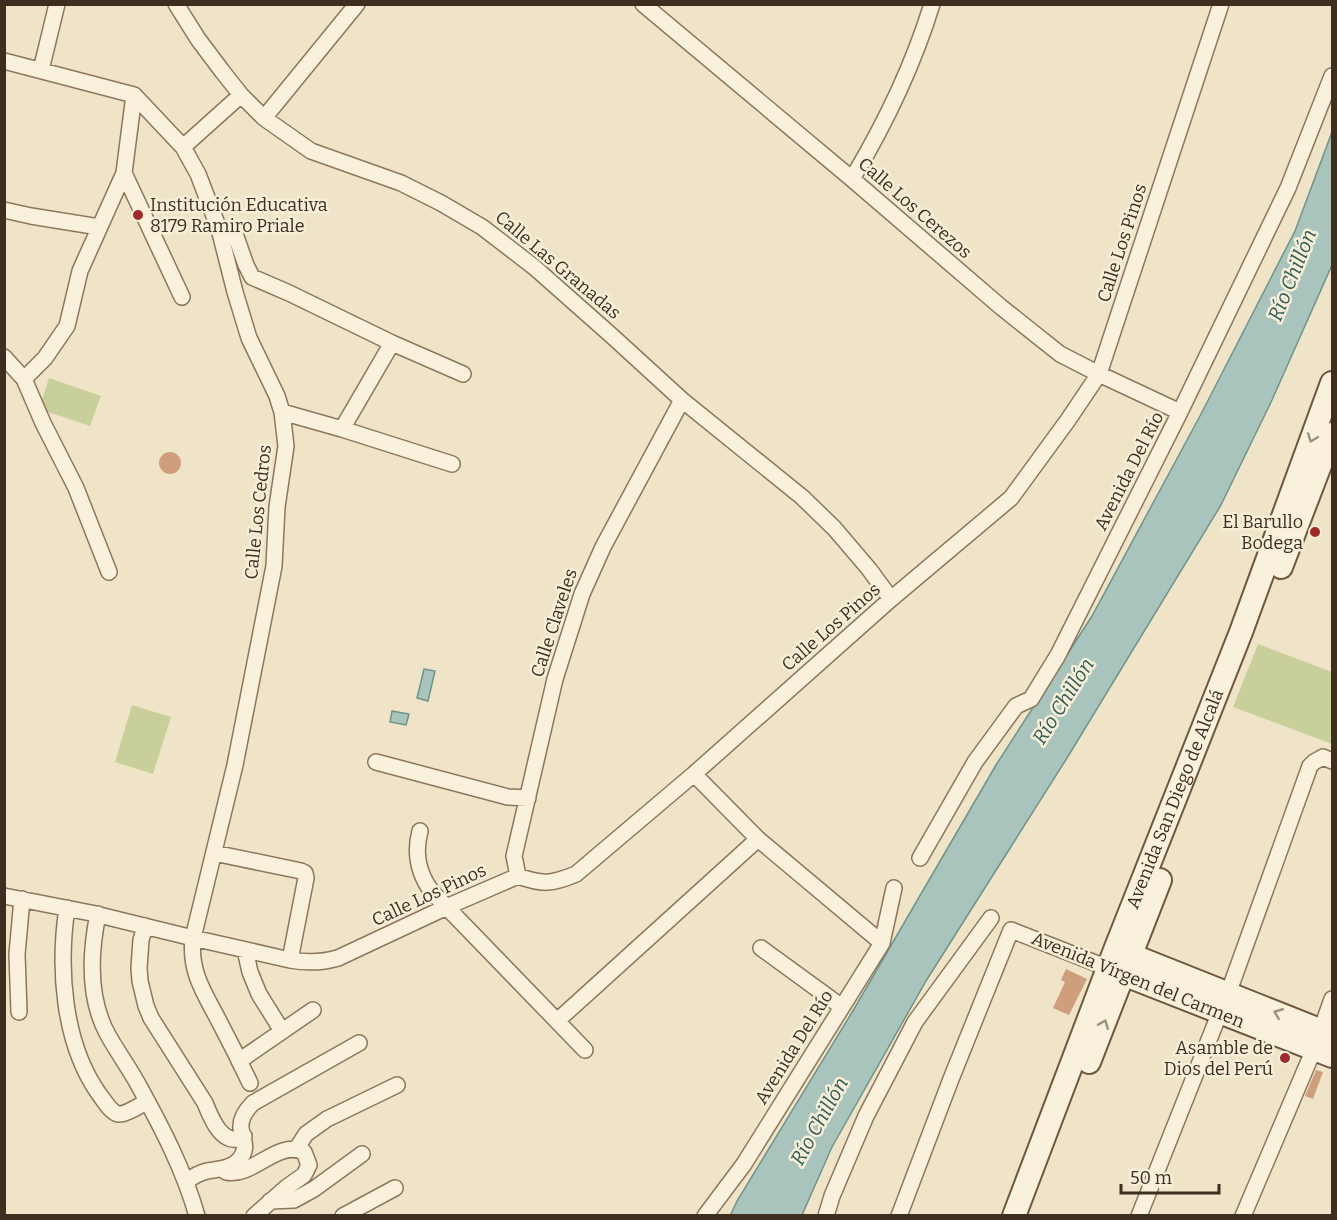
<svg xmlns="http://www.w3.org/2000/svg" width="1337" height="1220" viewBox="0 0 1337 1220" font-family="Bitter,serif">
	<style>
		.green { fill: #c9cf9b }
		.water { fill: #a9c4bc; stroke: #6f938a; stroke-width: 1.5 }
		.building { fill: #cf9f7d }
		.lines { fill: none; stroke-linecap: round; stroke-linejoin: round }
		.street-casing { stroke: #8d765c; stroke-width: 18 }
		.secondary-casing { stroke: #6f573f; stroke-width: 26 }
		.street { stroke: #faf1dc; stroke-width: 15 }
		.secondary { stroke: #faf1dc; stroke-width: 22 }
		.oneway { stroke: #9c907e }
		.poi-dot { fill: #9e2a2b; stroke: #f7eed8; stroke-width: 2 }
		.labels { text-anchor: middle; stroke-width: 5; stroke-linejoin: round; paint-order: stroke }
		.poi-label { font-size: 18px; fill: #3d2e20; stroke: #f7eed8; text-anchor: end }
		.street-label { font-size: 18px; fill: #3d2e20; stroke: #f7eed8 }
		.water-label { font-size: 20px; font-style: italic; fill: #2f5d5a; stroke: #f7eed8 }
	</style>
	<rect width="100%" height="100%" fill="#f0e4c8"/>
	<path class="green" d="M49,378L101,396L90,426L39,409Z
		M1258,644L1332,672V744L1233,707Z
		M132,705L171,717L153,774L115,762Z"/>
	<path class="water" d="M1332,132V265L1272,400L1221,505L1067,758L926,981L832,1147L802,1215L730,1216L737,1201L854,1009L996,765L1092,616L1200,416L1295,231Z
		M424,669L435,671L428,701L417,698Z
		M392,711L409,714L406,725L390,722Z"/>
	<path class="building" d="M159 463a11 11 0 1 1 22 0a11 11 0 1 1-22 0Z
		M1066,969L1087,979L1069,1015L1053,1008L1065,982L1061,980Z
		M1316,1070L1323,1072L1313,1099L1305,1096Z"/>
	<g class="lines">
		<defs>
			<path id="street" d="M176,4L198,39L222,71L241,95L264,118L311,151L401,183L441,203L482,227L534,267L612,336L682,400L802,497L834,528L869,569L891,599
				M643,4L852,179L1001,307L1060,354L1099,374L1180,412
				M4,61L134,95L183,147L198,174L219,229L235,292L249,338L277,396L282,412L286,446L277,507L274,566L235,765L193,938C189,974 206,995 221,1025C231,1044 241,1064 250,1083
				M41,70L57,4
				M134,95L124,173L182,297
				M264,118L357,4
				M183,147L241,95
				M852,179C885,124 913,66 932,4
				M4,210L31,216L99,227
				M234,231L246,265L252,277L289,293L392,343L463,374
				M4,357L24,379L43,423L76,488L109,572
				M24,379L45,358L67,326L80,271L124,173
				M282,412L342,429L452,464
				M342,429L392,343
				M376,762L508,797L528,798
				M694,774L758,839L882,943
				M420,831C414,854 418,873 432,892L585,1050
				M214,853L301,871L305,873L306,878L290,960
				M920,858L975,762L1016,706L1031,699L1058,655L1180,412L1288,188L1332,76
				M518,876L514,856L555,679L582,594L603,547L682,400
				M4,896L91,913L193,938L290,960C307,963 321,963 338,958L451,905L518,876C543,885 552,884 576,874L694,774L891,599L1011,498L1068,420L1099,374L1221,4
				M67,908C58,968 63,1043 99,1094C104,1100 110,1112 118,1114C125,1115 141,1105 147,1101
				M98,914C90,953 88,999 108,1035C118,1053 130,1069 139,1086C162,1128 184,1170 197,1216
				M145,926L141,940L139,968L140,981L146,1006L151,1018L205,1103C211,1118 223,1149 244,1136
				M761,948L842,1007
				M245,950L250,972L259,994L282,1031
				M1228,994L1310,766L1314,762L1323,757L1332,761
				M19,1012L17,954L22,899
				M557,1021L758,839
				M1321,1030L1332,999
				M239,1061L313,1010
				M297,1148L306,1134L327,1119L397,1085
				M226,1172C252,1178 278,1139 304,1152L309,1165L304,1175L287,1187L254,1216
				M186,1182C192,1177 199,1173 207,1171C219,1169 230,1169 239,1160C249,1148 243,1141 241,1128C240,1118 247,1109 253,1103L359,1043
				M270,1201L294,1200L314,1189L362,1154
				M343,1216L395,1188
				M705,1216L744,1164L882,943L894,888
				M826,1216L832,1196L866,1116L915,1022L991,918
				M899,1216L951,1079L1011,930L1108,968
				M1139,1216L1220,1012
				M1243,1216L1314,1049"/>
			<g id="secondary">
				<path d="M1281,567L1332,434"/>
				<path d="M1117,951L1131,955L1332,1035"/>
				<path d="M1110,969L1332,1056"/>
				<path d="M1089,1062L1160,880"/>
				<path id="s1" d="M1014,1216L1115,950L1241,632L1332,383"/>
			</g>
		</defs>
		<use href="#street" class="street-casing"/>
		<use href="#secondary" class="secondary-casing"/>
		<use href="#street" class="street"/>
		<use href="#secondary" class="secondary"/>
	</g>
	<defs><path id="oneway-chevron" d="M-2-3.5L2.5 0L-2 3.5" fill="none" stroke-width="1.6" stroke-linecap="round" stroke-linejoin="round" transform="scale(1.5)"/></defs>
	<g class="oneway">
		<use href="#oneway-chevron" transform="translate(1312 438) rotate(110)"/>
		<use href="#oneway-chevron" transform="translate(1278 1013) rotate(-158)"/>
		<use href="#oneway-chevron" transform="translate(1104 1024) rotate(-68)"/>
	</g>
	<g class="poi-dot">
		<circle cx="138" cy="215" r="6"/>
		<circle cx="1315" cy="532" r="6"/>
		<circle cx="1285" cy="1058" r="6"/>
	</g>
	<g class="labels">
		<g class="poi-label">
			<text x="150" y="211" text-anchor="start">Institución Educativa<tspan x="150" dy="21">8179 Ramiro Priale</tspan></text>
			<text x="1303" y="528">El Barullo<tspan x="1303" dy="21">Bodega</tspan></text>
			<text x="1273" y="1054">Asamble de<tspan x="1273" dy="21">Dios del Perú</tspan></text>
		</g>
		<g class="street-label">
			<text transform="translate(915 208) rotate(41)" y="6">Calle Los Cerezos</text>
			<text transform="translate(1122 243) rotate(-72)" y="6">Calle Los Pinos</text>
			<text transform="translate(558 265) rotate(40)" y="6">Calle Las Granadas</text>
			<text transform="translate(1129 471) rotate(-63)" y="6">Avenida Del Río</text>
			<text transform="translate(258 512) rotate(-84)" y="6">Calle Los Cedros</text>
			<text transform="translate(554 623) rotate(-72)" y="6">Calle Claveles</text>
			<text transform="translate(831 627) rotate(-41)" y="6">Calle Los Pinos</text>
			<text dy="6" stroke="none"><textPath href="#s1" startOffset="447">Avenida San Diego de Alcalá</textPath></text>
			<text transform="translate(429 895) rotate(-25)" y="6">Calle Los Pinos</text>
			<text transform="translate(1138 980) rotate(22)" y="6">Avenida Vírgen del Carmen</text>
			<text transform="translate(794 1047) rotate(-58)" y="6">Avenida Del Río</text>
		</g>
		<g class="water-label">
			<text transform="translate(1292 275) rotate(-68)" y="7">Río Chillón</text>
			<text transform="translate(1063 701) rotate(-58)" y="7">Río Chillón</text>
			<text transform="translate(819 1121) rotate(-61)" y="7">Río Chillón</text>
		</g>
	</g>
	<rect width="1337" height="1220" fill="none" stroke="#3d2e20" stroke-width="12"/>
	<path d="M1121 1184v9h98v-9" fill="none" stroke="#3d2e20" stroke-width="3"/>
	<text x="1130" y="1184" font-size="18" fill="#3d2e20" stroke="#f7eed8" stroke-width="4.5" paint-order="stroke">50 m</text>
</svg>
